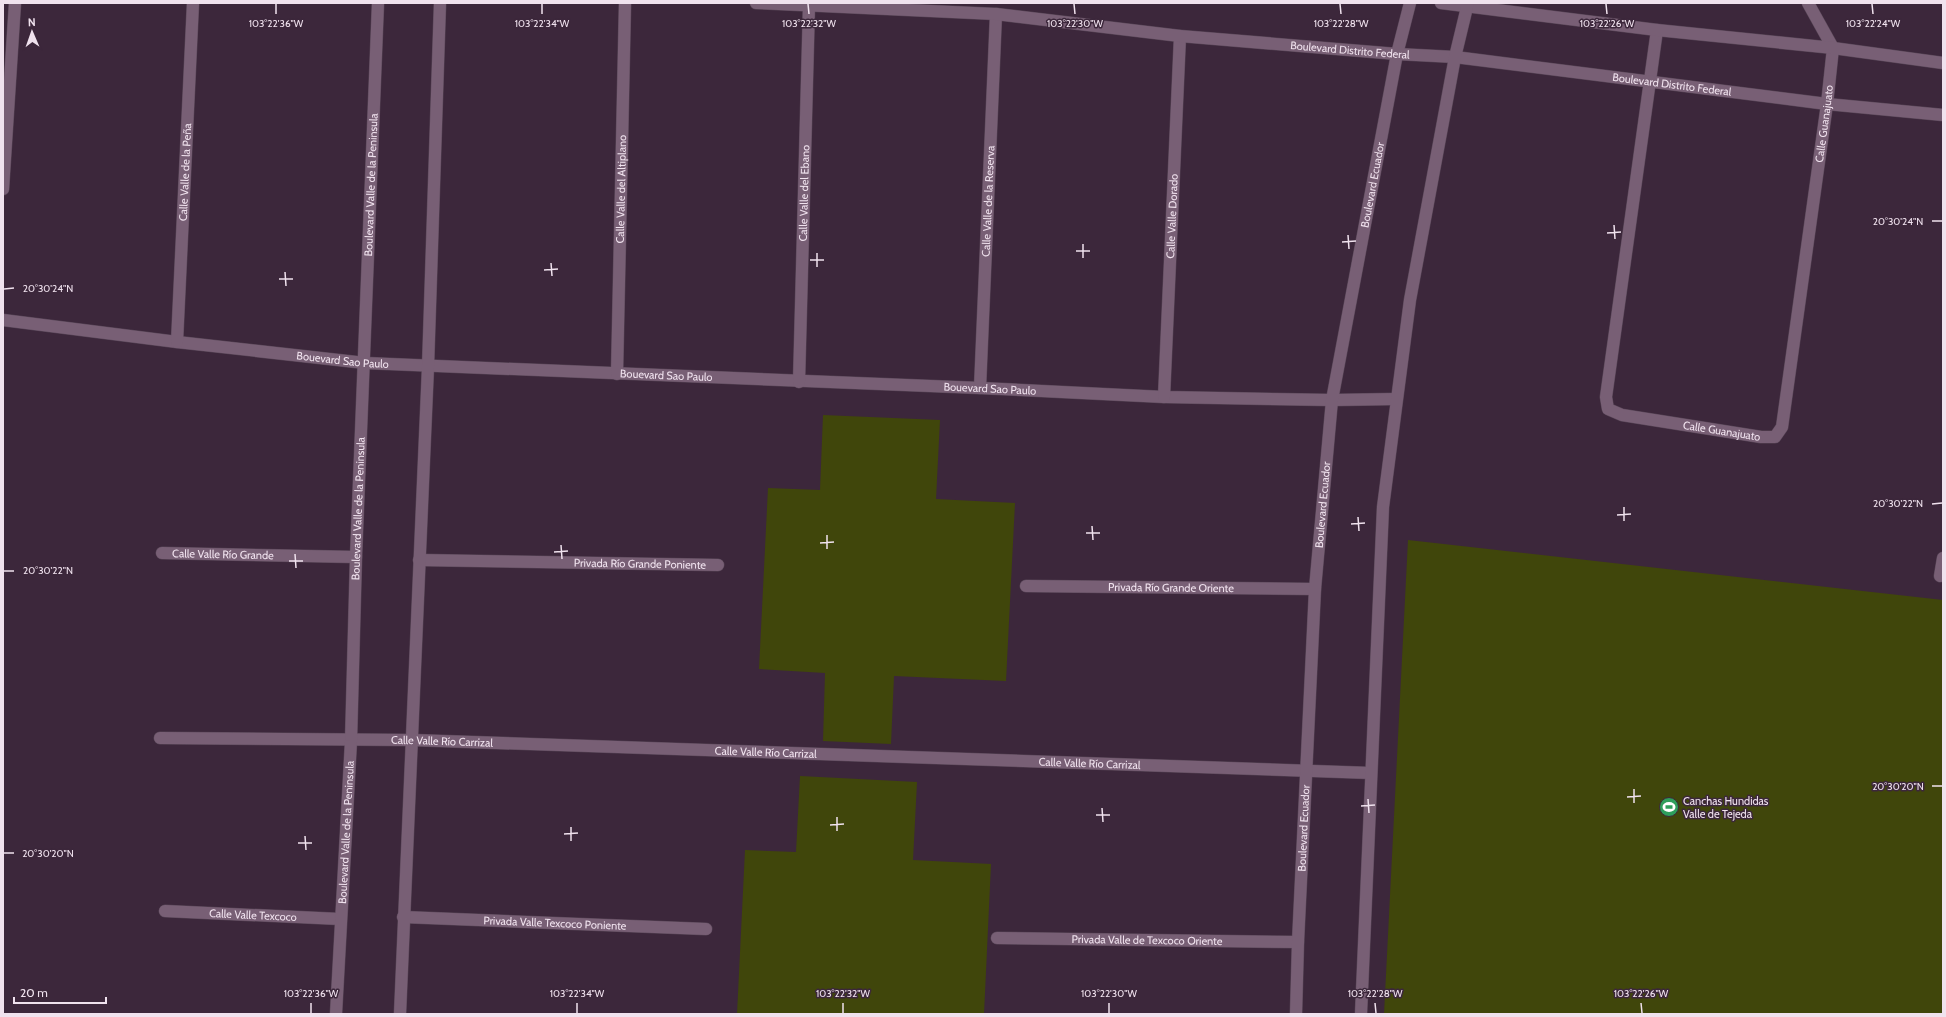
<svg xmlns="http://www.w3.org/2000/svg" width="1946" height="1017" viewBox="0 0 1946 1017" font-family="Cabin,sans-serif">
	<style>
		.green { fill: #40460b }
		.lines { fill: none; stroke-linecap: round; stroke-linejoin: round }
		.street-casing { stroke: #584657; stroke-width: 13 }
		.secondary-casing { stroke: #584657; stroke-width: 13 }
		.street { stroke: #785f75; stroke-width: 12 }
		.secondary { stroke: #785f75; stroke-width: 12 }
		.ticks { fill: none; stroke: #f0e2ee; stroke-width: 1.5 }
		.labels { text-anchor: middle; stroke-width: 3; stroke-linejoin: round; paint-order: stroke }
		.street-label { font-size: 11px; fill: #f0e2ee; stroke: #3c273b }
		.poi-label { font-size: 11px; fill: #f0e2ee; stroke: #3c273b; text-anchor: start }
		.ticks-label { font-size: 10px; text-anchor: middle; fill: #f0e2ee; stroke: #3c273b; stroke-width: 3; stroke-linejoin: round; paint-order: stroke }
	</style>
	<rect width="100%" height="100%" fill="#3c273b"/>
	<path class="green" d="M823,415L940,420L936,499L1015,503L1006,681L894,676L891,744L823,741L825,673L759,669L768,488L820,490Z
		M1408,540L1943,600V1014H1384Z
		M800,776L917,782L913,860L991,864L984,1014H737L745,850L796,852Z"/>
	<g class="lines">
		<defs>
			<g id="street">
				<path id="s1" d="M1657,30L1606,397L1608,409L1622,415L1761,437H1775L1782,427L1827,104L1833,48L1808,3"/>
				<path d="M3,189L15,3"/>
				<path id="s2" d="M3,320L177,342L365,363L980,388L1164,397L1332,400L1396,399"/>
				<path id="s3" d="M177,342L193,3"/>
				<path id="s4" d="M617,374L625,3"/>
				<path id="s5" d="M799,382L809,5"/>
				<path id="s6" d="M980,388L996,14"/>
				<path id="s7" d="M1164,397L1180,36"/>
				<path id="s8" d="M162,553L356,557"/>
				<path id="s9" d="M419,560L718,565"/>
				<path d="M1940,576L1943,558"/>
				<path id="s10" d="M1026,586L1315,589"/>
				<path id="s11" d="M160,738L412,740L1371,773"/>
				<path id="s12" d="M165,911L340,919"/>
				<path id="s13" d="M403,917L706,929"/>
				<path id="s14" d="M997,938L1298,942"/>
			</g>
			<g id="secondary">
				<path id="s15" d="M756,3L996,14L1180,36L1397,54L1455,57L1827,104L1943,115"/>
				<path d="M1441,3L1657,30L1833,48L1943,63"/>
				<path id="s16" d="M336,1014L351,741L356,557L378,3"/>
				<path d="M400,1014L428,367L440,3"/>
				<path id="s17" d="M1296,1014L1298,942L1315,589L1332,400L1397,54L1410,3"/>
				<path d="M1361,1014L1383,507L1410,300L1455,57L1468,3"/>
			</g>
		</defs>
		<use href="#street" class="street-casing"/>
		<use href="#secondary" class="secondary-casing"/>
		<use href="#street" class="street"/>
		<use href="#secondary" class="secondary"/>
	</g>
	<path class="ticks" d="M276,4V14M542,4V14M808,4L809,14M1074,4L1075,14M1340,4L1341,14M1606,4L1607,14M1872,4L1873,14M1932,221H1942M1614,225L1615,239M1607,233L1621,232M1348,235L1349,249M1342,242L1356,241M1083,244V258M1076,251H1090M817,253V267M810,260H824M551,263L552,276M544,270L558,269M285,272L286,286M279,279H293M4,289L14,288M1932,504L1942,503M1624,507V521M1617,515L1631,514M1358,517L1359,531M1351,524L1365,523M1092,526L1093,540M1086,533H1100M827,535V549M820,543L834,542M561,545L562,559M554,552L568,551M295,554L296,568M289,561H303M4,571H14M1932,786H1942M1634,789V803M1627,797L1641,796M1368,799L1369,813M1361,806L1375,805M1102,808L1103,822M1096,815H1110M837,817V831M830,825L844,824M571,827V841M564,834L578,833M305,836L306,850M298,843H312M4,853H14M311,1003V1013M577,1003V1013M843,1003V1013M1109,1003V1013M1375,1003L1376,1013M1641,1003L1642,1013"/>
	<defs>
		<symbol id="stadium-disc" viewBox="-11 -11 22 22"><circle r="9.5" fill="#2e9e5b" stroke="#3c273b"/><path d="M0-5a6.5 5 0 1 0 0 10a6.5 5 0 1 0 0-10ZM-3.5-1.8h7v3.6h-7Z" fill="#fff"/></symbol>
	</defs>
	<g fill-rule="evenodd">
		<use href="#stadium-disc" x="1658" y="796" width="22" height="22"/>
	</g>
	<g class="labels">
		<g class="street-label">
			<text dy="4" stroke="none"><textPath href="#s15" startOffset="596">Boulevard Distrito Federal</textPath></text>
			<text dy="4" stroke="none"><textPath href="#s15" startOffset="920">Boulevard Distrito Federal</textPath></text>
			<text dy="4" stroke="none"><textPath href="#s1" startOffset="871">Calle Guanajuato</textPath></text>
			<text dy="4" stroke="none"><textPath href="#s3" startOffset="170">Calle Valle de la Peña</textPath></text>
			<text dy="4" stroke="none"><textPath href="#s16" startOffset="830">Boulevard Valle de la Peninsula</textPath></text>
			<text dy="4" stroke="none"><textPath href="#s17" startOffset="834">Boulevard Ecuador</textPath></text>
			<text dy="4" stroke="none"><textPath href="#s4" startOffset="185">Calle Valle del Altiplano</textPath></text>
			<text dy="4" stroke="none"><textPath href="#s5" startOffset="189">Calle Valle del Ebano</textPath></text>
			<text dy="4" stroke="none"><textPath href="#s6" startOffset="187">Calle Valle de la Reserva</textPath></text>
			<text dy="4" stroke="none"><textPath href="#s7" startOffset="181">Calle Valle Dorado</textPath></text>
			<text dy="4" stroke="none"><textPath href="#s2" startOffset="342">Bouevard Sao Paulo</textPath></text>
			<text dy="4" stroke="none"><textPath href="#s2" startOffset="666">Bouevard Sao Paulo</textPath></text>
			<text dy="4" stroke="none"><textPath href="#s2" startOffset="990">Bouevard Sao Paulo</textPath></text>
			<text dy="4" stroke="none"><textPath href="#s1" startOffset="499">Calle Guanajuato</textPath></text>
			<text dy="4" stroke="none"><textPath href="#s17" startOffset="510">Boulevard Ecuador</textPath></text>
			<text dy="4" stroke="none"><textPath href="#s16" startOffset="506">Boulevard Valle de la Peninsula</textPath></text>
			<text dy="4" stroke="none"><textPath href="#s8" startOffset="61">Calle Valle Río Grande</textPath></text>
			<text dy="4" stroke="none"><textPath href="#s9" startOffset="221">Privada Río Grande Poniente</textPath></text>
			<text dy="4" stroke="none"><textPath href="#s10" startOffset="145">Privada Río Grande Oriente</textPath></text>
			<text dy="4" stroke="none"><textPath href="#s11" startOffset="282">Calle Valle Río Carrizal</textPath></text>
			<text dy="4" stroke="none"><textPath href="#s11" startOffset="606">Calle Valle Río Carrizal</textPath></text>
			<text dy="4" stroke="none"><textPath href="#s11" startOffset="930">Calle Valle Río Carrizal</textPath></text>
			<text dy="4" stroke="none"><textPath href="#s17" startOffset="186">Boulevard Ecuador</textPath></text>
			<text dy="4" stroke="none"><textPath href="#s16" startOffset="182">Boulevard Valle de la Peninsula</textPath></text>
			<text dy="4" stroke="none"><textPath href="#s12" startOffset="88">Calle Valle Texcoco</textPath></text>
			<text dy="4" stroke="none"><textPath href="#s13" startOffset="152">Privada Valle Texcoco Poniente</textPath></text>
			<text dy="4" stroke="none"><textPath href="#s14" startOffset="150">Privada Valle de Texcoco Oriente</textPath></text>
		</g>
		<g class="poi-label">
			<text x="1683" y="805">Canchas Hundidas<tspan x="1683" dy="13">Valle de Tejeda</tspan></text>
		</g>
	</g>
	<g class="ticks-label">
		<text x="276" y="27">103°22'36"W</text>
		<text x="542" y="27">103°22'34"W</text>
		<text x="809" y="27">103°22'32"W</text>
		<text x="1075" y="27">103°22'30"W</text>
		<text x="1341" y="27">103°22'28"W</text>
		<text x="1607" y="27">103°22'26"W</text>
		<text x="1873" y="27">103°22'24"W</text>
		<text x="1898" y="225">20°30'24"N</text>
		<text x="48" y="292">20°30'24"N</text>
		<text x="1898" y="507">20°30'22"N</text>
		<text x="48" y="574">20°30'22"N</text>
		<text x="1898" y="790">20°30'20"N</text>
		<text x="48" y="857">20°30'20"N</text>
		<text x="311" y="997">103°22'36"W</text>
		<text x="577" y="997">103°22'34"W</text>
		<text x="843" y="997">103°22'32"W</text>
		<text x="1109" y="997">103°22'30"W</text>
		<text x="1375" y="997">103°22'28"W</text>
		<text x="1641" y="997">103°22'26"W</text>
	</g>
	<rect width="1946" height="1017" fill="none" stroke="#f0e2ee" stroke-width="8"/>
	<g transform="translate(32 32) rotate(358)" stroke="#3c273b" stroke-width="3" paint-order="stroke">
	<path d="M0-3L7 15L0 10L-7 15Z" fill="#f0e2ee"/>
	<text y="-6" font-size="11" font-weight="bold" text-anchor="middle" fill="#f0e2ee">N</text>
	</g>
	<path d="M14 997v6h92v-6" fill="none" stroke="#f0e2ee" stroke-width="2"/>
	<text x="20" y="997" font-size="12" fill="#f0e2ee" stroke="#3c273b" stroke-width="3" paint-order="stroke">20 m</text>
</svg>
